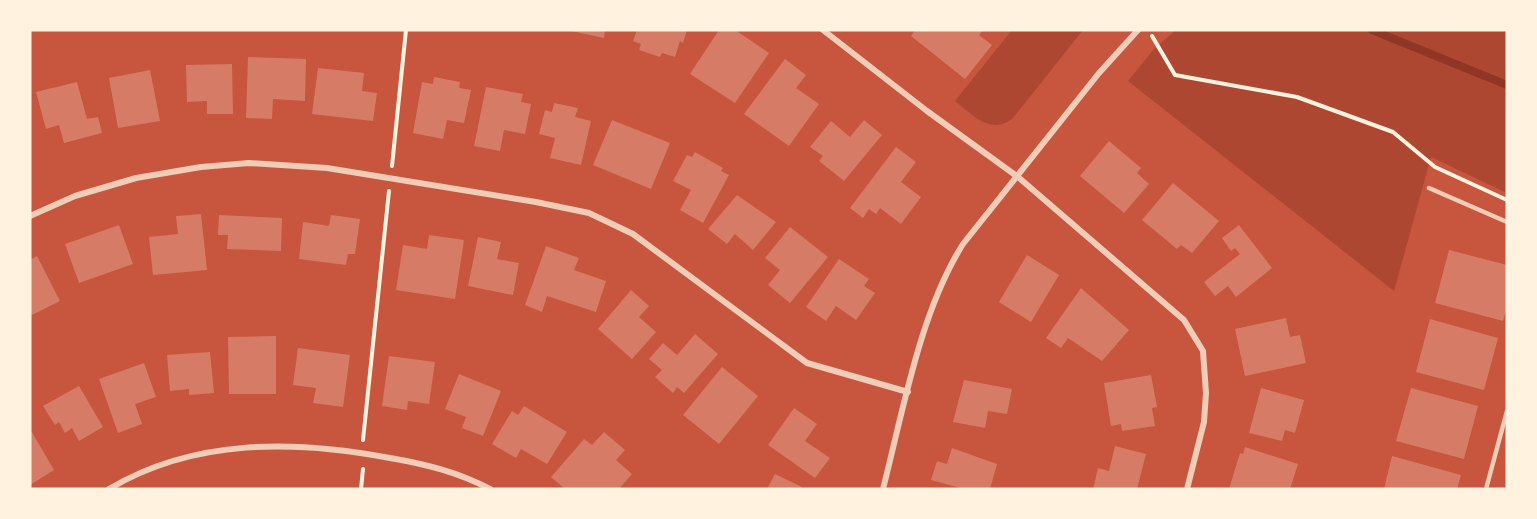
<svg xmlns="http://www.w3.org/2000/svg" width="1537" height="519" viewBox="0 0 1537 519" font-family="'Libre Baskerville',serif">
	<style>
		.green { fill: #ae4732 }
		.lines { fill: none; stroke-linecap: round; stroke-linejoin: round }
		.stream { stroke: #8f3625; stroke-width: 8 }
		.building { fill: #d67c66 }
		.path { stroke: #fff3e0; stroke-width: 4 }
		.service { stroke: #f1ccb7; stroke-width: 4.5 }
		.minor { stroke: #f1ccb7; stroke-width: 6 }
	</style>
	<rect width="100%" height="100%" fill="#c8553d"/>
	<path class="green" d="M1012,30H1083L1013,118C991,136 973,115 955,101Z
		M1176,30H1507V193L1431,157L1394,291L1128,81L1154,49Z"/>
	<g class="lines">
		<path class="stream" d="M1372,30L1507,85"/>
	</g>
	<path class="building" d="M567,30H605L604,38Z
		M637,30H687L683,43L680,41L675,57L662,53L660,57L639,50L641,44L633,41Z
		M719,30H735L769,53L735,103L690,74Z
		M915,30H983L979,35L992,45L965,79L911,36Z
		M248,57L306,59L305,101L273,99L272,119L246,118Z
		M785,59L806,75L796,88L819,104L789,146L744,114Z
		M232,64L233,114H207V101L187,102L186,65Z
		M318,68L364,73L362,91L377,93L373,121L312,114Z
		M150,70L160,121L118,128L109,78Z
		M434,77L460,82L459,88L471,90L464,123L447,120L443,139L413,133L422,82L433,84Z
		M77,82L87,119L98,117L102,133L64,143L59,125L46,129L36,92Z
		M486,87L523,94L521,102L531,104L525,134L504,130L500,151L474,146Z
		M554,103L578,108L575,117L591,121L581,165L550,158L555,138L539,134L545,110L552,112Z
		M612,120L670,143L651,189L593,165Z
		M864,120L882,135L844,181L819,161L823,156L810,147L831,121L850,137Z
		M1109,141L1141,168L1137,173L1149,184L1124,213L1080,176Z
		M896,147L916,162L901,182L921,197L901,224L880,208L876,214L869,209L863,218L850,208Z
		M695,152L723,168L721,171L729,175L703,223L680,210L691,190L673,181L687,155L692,157Z
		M1173,183L1219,221L1192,253L1181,245L1177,249L1142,220Z
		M737,195L776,222L753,250L735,234L727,244L708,229Z
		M201,214L207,270L153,275L149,237L178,234L176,216Z
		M219,215L282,218L281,251L227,249L228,235H218Z
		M331,215L360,219L355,254H348L346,265L299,259L303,222L329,226Z
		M119,225L133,264L79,283L65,244Z
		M1239,225L1272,268L1236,297L1228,286L1215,296L1204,282L1240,254L1235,248L1231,251L1222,238Z
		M790,227L828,257L790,303L768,285L780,270L765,258Z
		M429,235L464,240L455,299L396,290L403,245L427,249Z
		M478,237L501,242L497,259L519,263L513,295L468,286Z
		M546,246L579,258L574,270L606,281L596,312L547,296L542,312L525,305Z
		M1449,250L1507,265V307L1503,321L1435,303Z
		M1027,255L1059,275L1031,322L999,302Z
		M37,256L60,301L30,316V260Z
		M839,259L869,279L864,286L875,293L856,320L836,306L826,321L806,307Z
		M1081,288L1129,330L1102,361L1068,338L1061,348L1046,338Z
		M631,290L649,306L639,317L656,332L632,359L598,329Z
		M1286,318L1290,337L1300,335L1306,363L1245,376L1235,329Z
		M1430,319L1498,338L1484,390L1416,372Z
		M695,334L718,354L684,393L677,387L673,393L655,377L662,370L649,359L663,343L677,355Z
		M276,336V394H229L228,337Z
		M298,348L350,355L343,407L313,403L316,388L293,385Z
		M210,352L214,393L189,395V389L170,391L167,355Z
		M389,356L435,362L429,404L408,401L407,410L382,406Z
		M144,363L156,397L135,404L142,424L118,433L99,379Z
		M722,367L758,396L719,444L683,415Z
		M459,374L501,391L483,436L462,428L466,417L445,409Z
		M1151,375L1157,407L1152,408L1155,426L1122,431L1121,424L1111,426L1104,383Z
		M964,380L1012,389L1007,414L988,411L985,428L953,422Z
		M79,386L103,427L79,441L72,428L65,433L59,422L55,425L43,406Z
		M1261,388L1304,400L1295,433L1285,430L1282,441L1249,433Z
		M1411,388L1478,406L1464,459L1396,441Z
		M524,406L567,432L547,464L521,449L516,458L492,444L512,411L518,415Z
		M794,408L817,424L805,441L830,458L815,478L768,445Z
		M30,429L54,470L30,485Z
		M604,432L625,450L616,460L632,474L619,489H565L551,477L584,439L592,445Z
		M1115,446L1146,454L1137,489H1093L1098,468L1109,471Z
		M1245,447L1298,464L1290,489H1229L1240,453L1243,454Z
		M952,448L997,464L990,489H964L931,480L937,461L947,464Z
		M1392,456L1461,475L1457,489H1384Z
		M775,474L802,487L801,489H767Z"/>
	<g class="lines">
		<path class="path" d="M1152,36L1175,75L1297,97L1393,132L1435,167L1507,200
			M392,166L406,30
			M363,440L389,191
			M361,489L363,469"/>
		<path class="service" d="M1429,188L1507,222
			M1486,489L1507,411"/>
		<path class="minor" d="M823,30L927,111L1018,177L1184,320L1203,351L1206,393L1204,422L1187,489
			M30,216L75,196L136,178L201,167L249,163L327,168L536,202L589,213L633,234L807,363L908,392
			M109,489C194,438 296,440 390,458C425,464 458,472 490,489
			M883,489C903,411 920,312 963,244L1099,73L1138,30"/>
	</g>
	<rect width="1537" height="519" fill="none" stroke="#fff3e0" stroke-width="63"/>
</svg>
